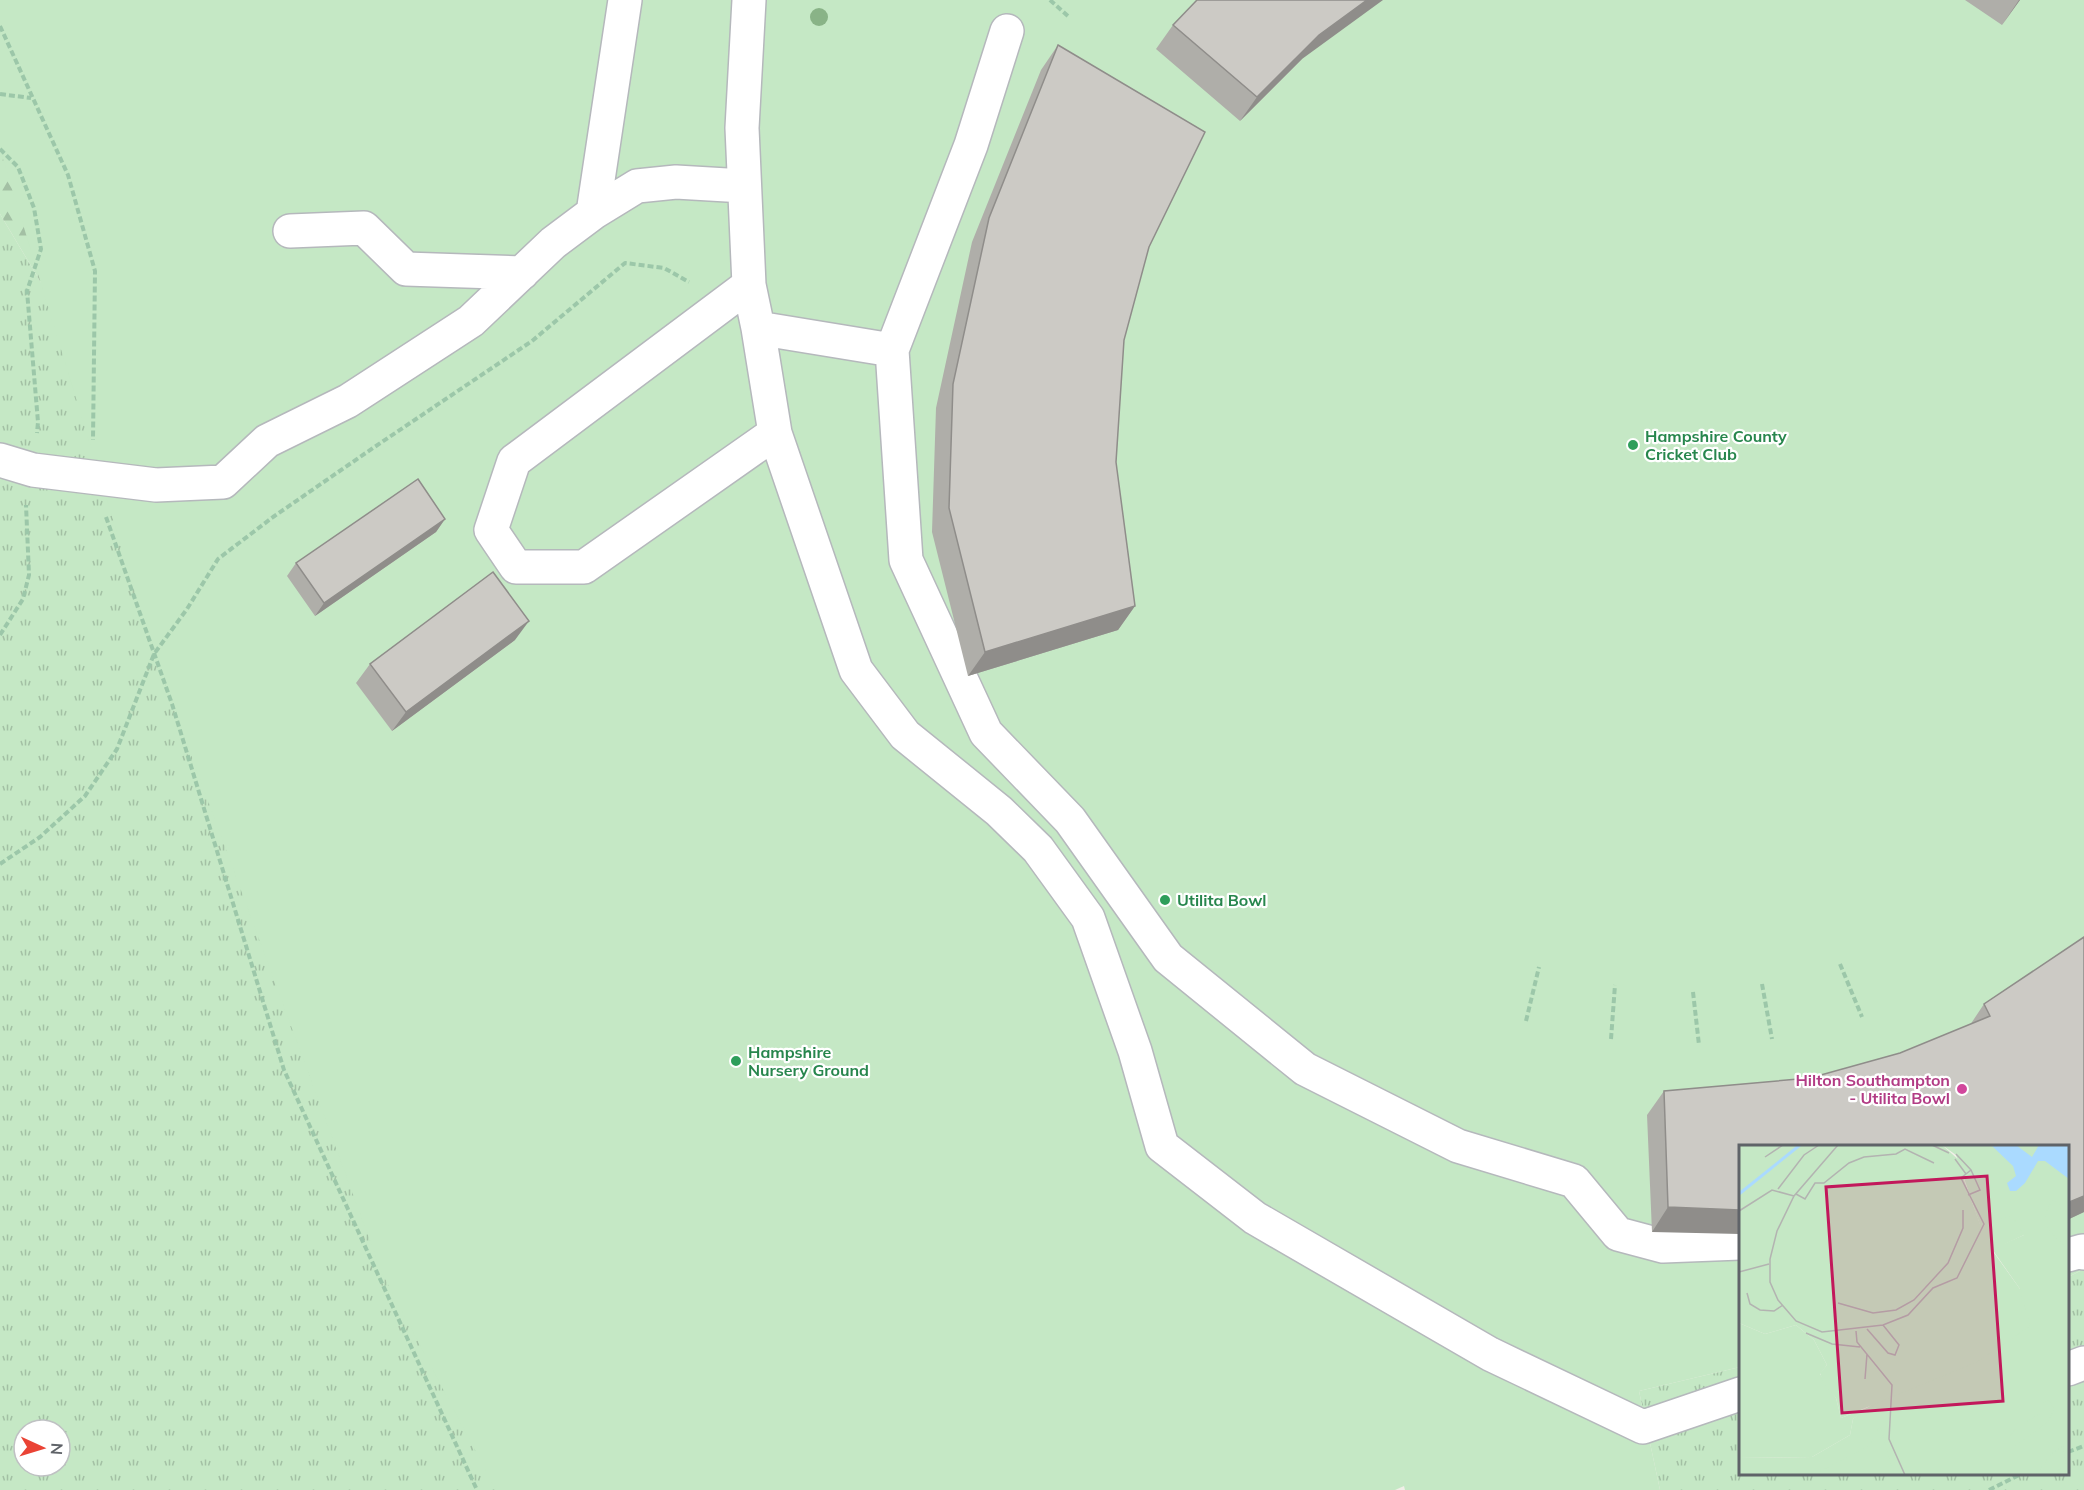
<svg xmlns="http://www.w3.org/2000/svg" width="2084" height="1490" viewBox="0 0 2084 1490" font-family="Mulish,sans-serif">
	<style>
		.grass { fill: url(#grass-tufts); fill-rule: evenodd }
		.forest { fill: url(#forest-firs) }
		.garden { fill: #c5e8c5 }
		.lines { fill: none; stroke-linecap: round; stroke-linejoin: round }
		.minor-casing { stroke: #b5b8bc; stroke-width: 36 }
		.path { stroke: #9cc7a9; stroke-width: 4; stroke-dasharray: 6 3; stroke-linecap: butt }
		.minor { stroke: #fff; stroke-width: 33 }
		.tree { fill: #89b387 }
		.wall { fill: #afaea9 }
		.shaded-wall { fill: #8f8d8a }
		.building { fill: #cccac5; stroke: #8f8d8a; stroke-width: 1.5 }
		.leisure-dot { fill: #2e9e5b; stroke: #fff; stroke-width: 2 }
		.hotel-dot { fill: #d1479c; stroke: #fff; stroke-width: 2 }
		.labels { text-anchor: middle; stroke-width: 4.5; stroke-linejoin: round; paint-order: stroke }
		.leisure-label { font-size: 16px; font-weight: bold; fill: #27864d; stroke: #fff; text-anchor: start }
		.hotel-label { font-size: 16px; font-weight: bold; fill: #b23c85; stroke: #fff; text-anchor: end }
		.inset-river { fill: none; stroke: #aadaff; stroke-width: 3 }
		.inset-road { fill: none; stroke: #b3b3b1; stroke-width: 1.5 }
		.view { fill: #c2185b; fill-opacity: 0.15; stroke: #c2185b; stroke-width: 3 }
		.inset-edge { fill: none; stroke: #5f6368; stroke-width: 3 }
	</style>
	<defs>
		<pattern id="grass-tufts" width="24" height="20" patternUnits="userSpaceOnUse" patternTransform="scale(1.5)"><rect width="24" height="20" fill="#c5e8c5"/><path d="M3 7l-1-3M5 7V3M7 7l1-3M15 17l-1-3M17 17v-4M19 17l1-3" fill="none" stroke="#a3c0a4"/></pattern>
		<pattern id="forest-firs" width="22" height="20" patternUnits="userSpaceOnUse" patternTransform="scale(1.5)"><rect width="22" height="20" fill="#c5e8c5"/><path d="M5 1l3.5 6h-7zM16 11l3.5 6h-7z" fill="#a3c0a4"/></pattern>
	</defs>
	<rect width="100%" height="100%" fill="#f1efe8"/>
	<path class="grass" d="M0,214L52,301L603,1490H0ZM24,1430H60V1466H24Z
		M2084,1269V1490H1660L1639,1391L1740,1367V1474H2068V1277Z"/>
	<path class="forest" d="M0,139L52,301L0,214Z"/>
	<path class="garden" d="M0,0H2084V1269L2068,1277V1146H1740V1367L1639,1391L1660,1490H1405L1404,1486L1395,1490H496L382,1273L154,654L0,149Z"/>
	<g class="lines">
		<defs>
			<path id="minor" d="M749,0L742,128L749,285L758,328L775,433L856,670L905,735L999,811L1038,849L1088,918L1135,1051L1162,1146L1255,1218L1490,1354L1643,1427L1740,1394
				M1007,31L971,145L892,350L906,560L986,733L1070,820L1168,958L1305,1069L1458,1146L1574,1181L1618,1234L1663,1246L1740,1243
				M593,213L625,0
				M290,231L364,228L406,269L522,273
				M749,285L514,461L491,530L516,567H584L775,433
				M758,328L892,350
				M0,460L33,470L156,485L223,482L267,441L348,401L471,321L553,243L593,213L637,186L676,182L744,186
				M2068,1255L2082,1251L2084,1253
				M2068,1369L2084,1363"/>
		</defs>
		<use href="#minor" class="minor-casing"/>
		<path class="path" d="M1050,0L1069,17
			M0,26L68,175L95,271L93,440
			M0,94L31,98
			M0,149L18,167L34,208L41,249L27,291L38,422L37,433
			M106,517L172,704L284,1070L477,1490
			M0,635L23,599L29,575L26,505
			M0,864L40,837L85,796L117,749L154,654L187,609L218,559L273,517L373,448L532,341L625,263L664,268L689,282
			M1840,964L1862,1017
			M1762,984L1772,1039
			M1693,992L1699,1045
			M1526,1021L1539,967
			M1611,1039L1615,985
			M2068,1452L2084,1446
			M1989,1490L2021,1474"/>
		<use href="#minor" class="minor"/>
	</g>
	<circle class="tree" cx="819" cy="17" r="9"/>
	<path class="wall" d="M1965,0H2020L2002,25Z
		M1173,25L1302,59L1240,121L1156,49Z
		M1058,45L1149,247L1124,340L1116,462L1135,606L1118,630L968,676L932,532L936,408L972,242L1041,70Z
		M445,519L436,532L315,616L287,576L296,563Z
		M515,640L392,731L356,683L370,664Z
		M2084,937V1212L2067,1220V1146L1652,1232L1647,1115L1664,1091L1810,1078L1900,1053L1970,1025L1984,1004Z"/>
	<path class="shaded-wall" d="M1367,0H1383L1302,59L1240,121L1257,97L1319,35Z
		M2019,0H2020L2002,25Z
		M445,519L436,532L315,616L324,603Z
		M1135,606L1118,630L968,676L985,652Z
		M529,621L515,640L392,731L406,712Z
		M2084,1196V1212L2067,1220V1203Z
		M1668,1207L1740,1210V1234L1652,1232Z"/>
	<path class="building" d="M1197,0H1367L1319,35L1257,97L1173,25Z
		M1058,45L1205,132L1149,247L1124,340L1116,462L1135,606L985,652L949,508L953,384L989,218Z
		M418,479L445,519L324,603L296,563Z
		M493,572L529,621L406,712L370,664Z
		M2084,937V1196L2067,1203V1146H1740V1210L1668,1207L1664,1091L1810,1078L1900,1053L1990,1016L1984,1004Z"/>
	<g class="leisure-dot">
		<circle cx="1633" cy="445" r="6"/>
		<circle cx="1165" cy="900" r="6"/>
		<circle cx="736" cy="1061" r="6"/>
	</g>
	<circle class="hotel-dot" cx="1962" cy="1089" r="6"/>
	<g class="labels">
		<g class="leisure-label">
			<text x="1645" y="442">Hampshire County<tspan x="1645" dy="18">Cricket Club</tspan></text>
			<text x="1177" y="906">Utilita Bowl</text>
			<text x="748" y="1058">Hampshire<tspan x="748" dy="18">Nursery Ground</tspan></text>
		</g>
		<g class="hotel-label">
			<text x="1950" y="1086">Hilton Southampton<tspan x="1950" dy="18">- Utilita Bowl</tspan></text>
		</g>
	</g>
	<g transform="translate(1739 1145)">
		<rect width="330" height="330" fill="#f1efe8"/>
		<path d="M203,0H330V330H0V313L73,312L111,290L114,274L281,144L253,104L285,90L241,80L217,10Z" fill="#c5e8c5"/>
		<path d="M313,55L319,57L330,80V106L309,84L306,70ZM0,178L26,189L57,180L75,195L88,220L81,229L97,253L102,273L135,260L114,274L111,290L73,312L0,313ZM310,255L315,264L309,277L276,301L271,291L277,283L302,268L304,258ZM141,281L155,330H74L130,301ZM324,301L327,319L313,330H297L312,309Z" fill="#c5e8c5"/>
		<path d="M0,0H203L230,24L224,32L241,79L273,71L285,90L253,105L281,144L291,181L238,217L102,273L97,253L85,239L81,228L88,220L75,195L57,180L26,189L0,178Z" fill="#c5e8c5"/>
		<path d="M277,0L293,12L300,0H330V34L306,16H299L286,38L277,46H271L268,38L277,31L274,21L252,0Z" fill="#aadaff"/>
		<path class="inset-river" d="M0,49L61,0"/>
		<path class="inset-road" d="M99,0L55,51L38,86L31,114V137L39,155L57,176L83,187L144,180L169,170L194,143L218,133L245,79L222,33L232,25M193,0L210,8M217,9L232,25L241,45L229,50M26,12L44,0M216,14L227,29M39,44L65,10L80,0M57,49L66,54L76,38H85L110,18L125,12L157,9L166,4L195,18M0,66L33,45L55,51M0,127L30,119M8,148L11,159L21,165L35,166L44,160M99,158L134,168L157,165L175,155L209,118L224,83V65M128,184L149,208L156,210L160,200L144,180M117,186L118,197L153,240L150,294L166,330M67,188L93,199L121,202M126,234L128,209"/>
		<path class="view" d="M248,31L264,256L103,268L87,42Z"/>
		<rect width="330" height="330" class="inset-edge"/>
	</g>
	<g transform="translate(42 1448) rotate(94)"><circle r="28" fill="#ffffff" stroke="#bfc1c3" stroke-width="1.5"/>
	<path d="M0-4.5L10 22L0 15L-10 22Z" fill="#ea4335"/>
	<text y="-9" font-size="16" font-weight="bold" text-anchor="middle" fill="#5f6368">N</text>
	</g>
</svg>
